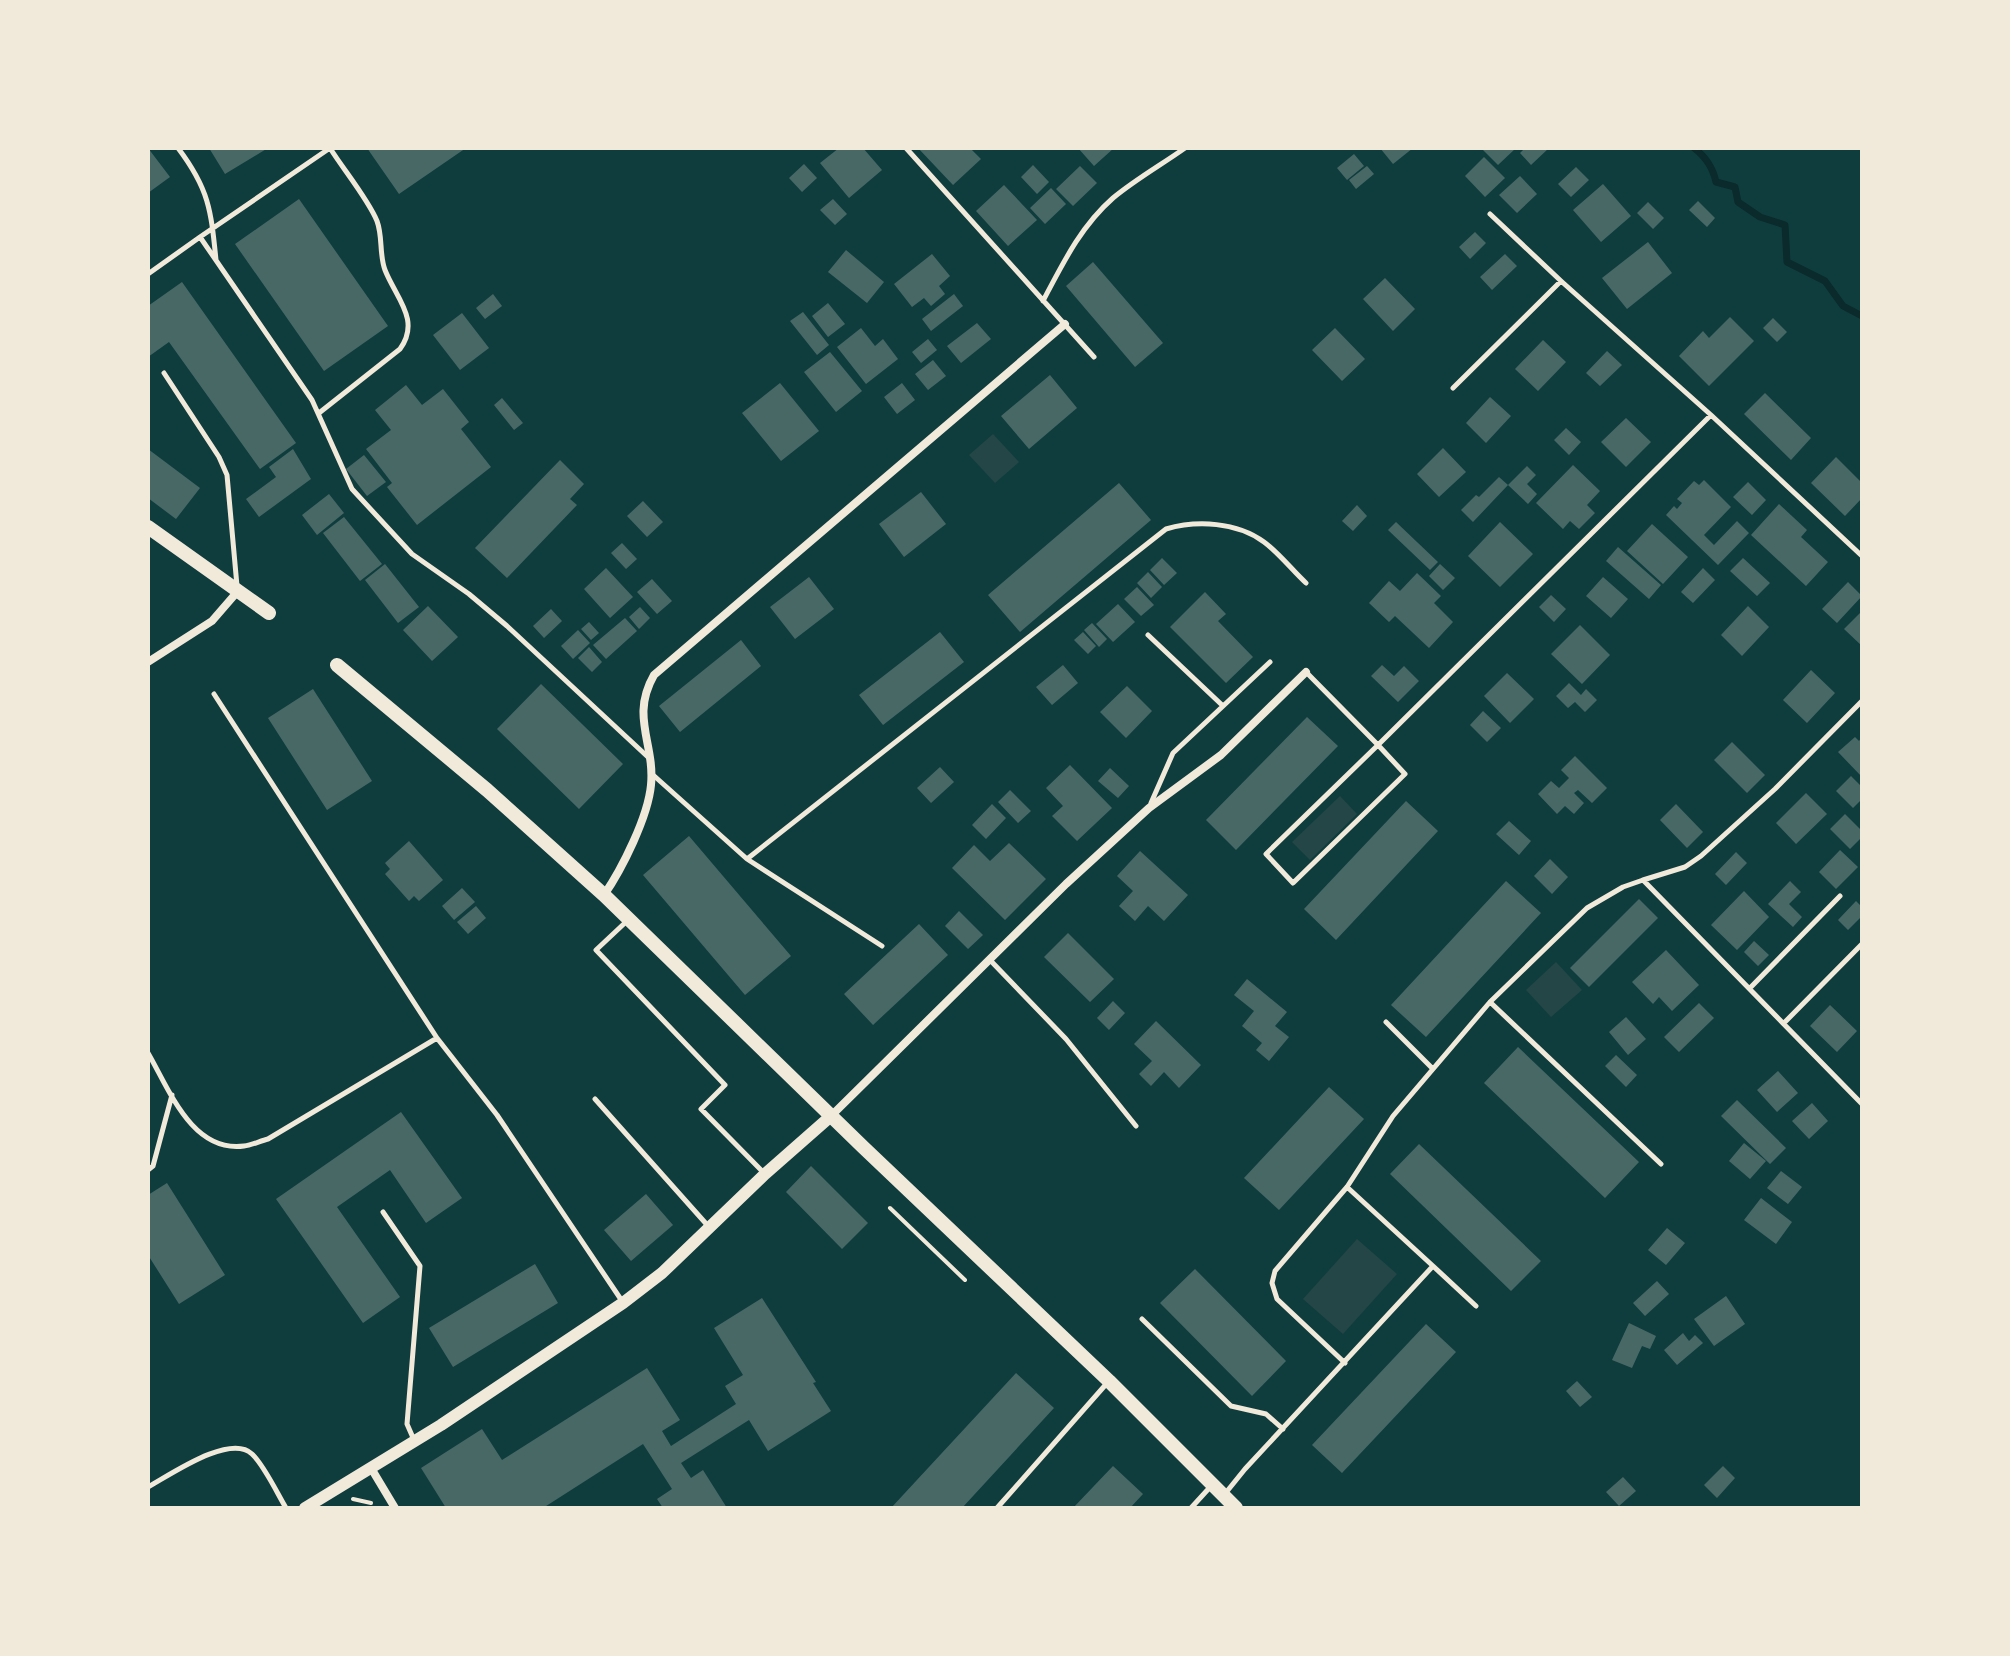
<svg xmlns="http://www.w3.org/2000/svg" width="2010" height="1656" viewBox="0 0 2010 1656" font-family="Bitter,serif">
	<style>
		.green { fill: #244646 }
		.lines { fill: none; stroke-linecap: round; stroke-linejoin: round }
		.stream { stroke: #0a2a2b; stroke-width: 7 }
		.building { fill: #486865 }
		.path { stroke: #f1e9da; stroke-width: 4 }
		.service { stroke: #f1e9da; stroke-width: 5 }
		.minor { stroke: #f1e9da; stroke-width: 8 }
		.tertiary { stroke: #f1e9da; stroke-width: 12 }
		.secondary { stroke: #f1e9da; stroke-width: 14 }
	</style>
	<rect width="100%" height="100%" fill="#0f3d3e"/>
	<path class="green" d="M993,434L1019,462L995,483L969,455Z
		M1340,796L1357,814L1310,860L1292,842Z
		M1556,962L1582,990L1551,1017L1526,990Z
		M1357,1239L1397,1274L1343,1334L1303,1299Z"/>
	<g class="lines">
		<path class="stream" d="M1694,148C1706,157 1713,168 1716,182L1735,187L1738,202L1760,217L1785,225L1787,262L1825,281L1843,306L1862,316"/>
	</g>
	<path class="building" d="M148,148L170,177L148,193Z
		M209,148H268L225,174Z
		M367,148H466L399,194Z
		M839,148H863L882,170L849,198L820,163Z
		M918,148H970L981,159L953,185Z
		M1078,148H1114L1094,166Z
		M1380,148H1413L1393,164Z
		M1481,148H1516L1498,165Z
		M1525,148H1549L1531,165L1520,153Z
		M1354,154L1364,166L1347,180L1337,168Z
		M1484,157L1505,178L1485,197L1465,176Z
		M804,164L817,178L802,192L789,178Z
		M1033,165L1049,182L1037,194L1021,177Z
		M1080,166L1097,183L1073,206L1056,189Z
		M1367,166L1374,174L1356,189L1349,180Z
		M1576,167L1589,180L1571,197L1558,184Z
		M1520,176L1537,194L1517,213L1499,195Z
		M1603,184L1631,216L1601,242L1573,210Z
		M1004,185L1037,220L1008,246L976,211Z
		M1051,188L1066,204L1045,224L1030,208Z
		M299,199L388,326L324,371L235,244Z
		M833,199L847,214L835,225L820,210Z
		M1698,201L1715,218L1707,227L1689,210Z
		M1648,202L1664,218L1653,229L1637,213Z
		M1475,232L1486,243L1470,259L1459,247Z
		M1648,242L1672,273L1627,309L1602,278Z
		M846,250L884,282L867,303L828,272Z
		M932,254L950,276L939,286L945,294L931,306L924,298L912,307L894,284Z
		M1505,254L1517,266L1492,290L1480,277Z
		M1093,262L1163,343L1135,367L1066,286Z
		M1385,278L1415,309L1393,331L1363,299Z
		M182,282L296,443L260,469L169,342L148,357V306Z
		M493,294L502,306L485,319L476,308Z
		M954,294L963,306L931,331L922,319Z
		M828,303L845,324L828,337L812,316Z
		M803,312L829,345L817,355L790,321Z
		M462,313L489,348L460,370L433,335Z
		M1730,317L1754,341L1709,386L1679,356L1703,331L1709,338Z
		M1773,318L1787,332L1777,342L1763,328Z
		M977,323L991,339L961,363L947,346Z
		M861,328L875,346L883,339L898,359L866,384L837,347Z
		M1335,328L1365,359L1342,381L1312,350Z
		M928,339L937,350L921,363L912,352Z
		M1543,340L1566,362L1538,391L1515,369Z
		M1607,351L1622,365L1600,386L1586,373Z
		M830,352L862,391L836,412L804,372Z
		M933,360L946,376L928,390L915,374Z
		M1050,375L1077,408L1029,449L1001,416Z
		M780,383L819,431L781,461L742,413Z
		M902,383L915,400L897,414L884,397Z
		M406,385L422,405L443,389L469,422L461,429L491,467L417,525L387,487L392,483L366,449L391,430L375,410Z
		M1765,393L1811,438L1791,460L1744,414Z
		M1490,397L1511,416L1486,443L1466,423Z
		M502,398L523,423L514,430L494,405Z
		M1626,418L1651,442L1626,467L1601,442Z
		M1566,428L1581,442L1569,455L1554,440Z
		M1443,448L1466,472L1439,497L1417,474Z
		M148,449L200,488L176,519L148,498Z
		M293,449L311,479L259,517L246,499L276,477L269,467Z
		M364,455L386,482L367,496L346,469Z
		M1836,457L1862,483V498L1845,516L1811,483Z
		M560,460L584,484L570,499L577,505L507,578L475,548Z
		M1573,465L1600,491L1587,505L1595,513L1579,529L1570,521L1563,529L1536,503Z
		M1527,466L1536,475L1527,484L1537,494L1528,504L1508,485L1473,522L1461,510L1476,495L1479,497L1499,477L1508,485Z
		M1704,480L1731,507L1704,535L1714,545L1737,521L1749,533L1718,565L1666,515L1674,506L1677,509L1682,503L1677,499L1694,481L1699,485Z
		M1748,482L1766,500L1752,515L1733,497Z
		M1119,483L1151,520L1020,632L988,595Z
		M921,492L946,524L904,557L879,524Z
		M329,494L344,513L317,535L302,515Z
		M643,501L663,522L647,537L627,516Z
		M1779,504L1807,530L1801,537L1828,562L1806,586L1751,535Z
		M1357,505L1367,516L1353,531L1342,521Z
		M344,517L382,564L360,581L323,533Z
		M1396,522L1438,562L1430,570L1388,530Z
		M1500,522L1533,554L1500,587L1468,556Z
		M1652,524L1688,557L1663,584L1627,551Z
		M622,543L637,559L626,569L611,553Z
		M1618,547L1661,585L1649,599L1606,561Z
		M1162,558L1177,573L1164,585L1150,570Z
		M1743,558L1770,583L1757,596L1730,571Z
		M385,564L419,607L398,623L365,580Z
		M1440,564L1455,578L1443,590L1429,576Z
		M606,568L633,597L610,618L584,589Z
		M1703,568L1715,580L1693,603L1681,592Z
		M1148,572L1162,587L1151,598L1137,583Z
		M1417,573L1441,596L1434,603L1453,622L1429,648L1395,616L1389,622L1369,603L1389,581L1400,591Z
		M809,577L834,609L795,639L770,607Z
		M1603,577L1628,599L1611,618L1586,596Z
		M652,579L672,601L657,614L637,592Z
		M1848,582L1862,596L1837,623L1822,609Z
		M1137,587L1154,605L1141,616L1124,599Z
		M1205,592L1226,614L1218,621L1253,657L1226,683L1170,627Z
		M1551,595L1566,609L1554,622L1539,607Z
		M1118,604L1135,622L1113,642L1096,624Z
		M428,606L458,637L432,661L403,630Z
		M1748,606L1769,627L1742,656L1721,635Z
		M640,607L650,618L639,629L629,617Z
		M551,609L562,621L544,638L533,626Z
		M1862,611V646L1844,629Z
		M625,618L637,631L606,659L593,645Z
		M589,622L599,633L591,640L581,629Z
		M1092,623L1107,639L1099,647L1084,630Z
		M1580,625L1610,655L1582,684L1551,654Z
		M578,630L590,643L573,659L561,646Z
		M940,632L964,662L883,725L859,695Z
		M1083,632L1096,646L1088,654L1074,640Z
		M741,640L761,666L680,732L659,706Z
		M589,647L602,662L592,672L578,658Z
		M1063,665L1078,683L1052,705L1036,687Z
		M1382,665L1394,676L1404,666L1419,681L1398,702L1371,676Z
		M1811,670L1835,693L1807,723L1783,700Z
		M1507,673L1534,699L1510,723L1484,696Z
		M1569,683L1581,695L1586,689L1597,700L1585,712L1575,702L1568,708L1556,696Z
		M541,684L623,764L579,809L497,729Z
		M1127,686L1152,711L1126,738L1100,712Z
		M313,689L372,781L327,810L268,718Z
		M1483,711L1501,728L1487,742L1470,725Z
		M1307,717L1338,746L1236,850L1206,820Z
		M1855,737L1859,741L1862,737V777L1838,752Z
		M1732,742L1765,775L1747,793L1714,760Z
		M1575,756L1607,788L1592,803L1578,790L1574,793L1584,803L1574,814L1565,806L1557,814L1538,794L1551,781L1559,788L1569,778L1561,770Z
		M1070,765L1112,808L1077,841L1052,816L1063,806L1046,788Z
		M940,767L954,782L931,803L917,788Z
		M1110,768L1129,786L1118,798L1098,781Z
		M1851,776L1862,787V799L1853,808L1836,791Z
		M1010,790L1031,811L1018,823L998,802Z
		M1806,793L1827,814L1796,844L1776,823Z
		M1406,801L1438,831L1336,940L1304,909Z
		M992,804L1006,818L986,839L972,825Z
		M1676,804L1703,832L1687,848L1660,820Z
		M1845,814L1862,831V837L1850,849L1830,829Z
		M1509,821L1531,841L1519,855L1496,834Z
		M689,836L791,956L745,995L643,875Z
		M409,841L443,880L419,901L414,896L409,901L385,874L390,869L385,863Z
		M1009,843L1046,879L1005,920L952,868L974,845L990,861Z
		M1840,850L1858,867L1836,889L1819,872Z
		M1140,851L1188,895L1164,921L1148,906L1135,921L1119,906L1133,891L1117,876Z
		M1736,852L1747,863L1726,885L1715,874Z
		M1550,859L1568,877L1552,894L1534,876Z
		M1506,881L1541,913L1426,1037L1391,1005Z
		M1790,881L1801,892L1789,904L1802,917L1793,927L1768,904Z
		M462,888L475,902L454,920L442,906Z
		M1744,891L1769,917L1737,950L1711,925Z
		M1639,899L1658,918L1589,987L1570,968Z
		M1856,901L1862,907V916L1848,930L1838,920Z
		M476,906L486,918L468,934L457,922Z
		M959,911L983,935L968,949L945,926Z
		M919,924L948,955L873,1025L844,994Z
		M1068,933L1114,979L1090,1002L1044,957Z
		M1754,941L1769,955L1758,966L1744,952Z
		M1666,950L1699,985L1672,1011L1659,997L1653,1004L1632,982Z
		M1247,979L1287,1012L1275,1026L1289,1037L1269,1061L1256,1050L1262,1043L1242,1026L1254,1011L1234,995Z
		M1113,1001L1125,1013L1109,1030L1097,1018Z
		M1699,1003L1714,1018L1679,1052L1664,1037Z
		M1830,1005L1857,1031L1837,1052L1810,1026Z
		M1626,1017L1646,1039L1628,1055L1609,1032Z
		M1156,1021L1201,1065L1179,1088L1164,1072L1151,1086L1139,1074L1152,1061L1134,1044Z
		M1518,1047L1639,1162L1605,1198L1484,1083Z
		M1616,1055L1637,1075L1626,1087L1605,1066Z
		M1778,1071L1798,1093L1777,1112L1757,1090Z
		M1329,1087L1364,1119L1279,1210L1244,1178Z
		M1737,1100L1786,1148L1770,1164L1721,1116Z
		M1812,1103L1828,1121L1809,1139L1792,1121Z
		M401,1112L462,1198L426,1223L390,1170L337,1207L400,1297L363,1323L276,1199Z
		M1744,1143L1766,1161L1750,1179L1729,1161Z
		M1419,1144L1541,1261L1511,1291L1390,1174Z
		M811,1166L868,1223L842,1249L786,1192Z
		M1781,1171L1802,1187L1788,1204L1767,1188Z
		M167,1183L225,1275L179,1304L148,1255V1195Z
		M646,1194L673,1225L631,1261L604,1230Z
		M1761,1198L1792,1222L1776,1244L1744,1220Z
		M1667,1228L1685,1243L1666,1265L1648,1250Z
		M535,1264L558,1303L453,1367L429,1328Z
		M1195,1269L1286,1361L1252,1396L1160,1303Z
		M1657,1281L1669,1294L1645,1316L1633,1303Z
		M1726,1296L1745,1324L1714,1346L1694,1319Z
		M762,1298L816,1382L813,1383L831,1411L768,1451L749,1420L681,1463L691,1478L703,1470L727,1508H663L657,1499L672,1489L643,1444L543,1508H446L421,1468L482,1429L502,1460L647,1368L680,1420L662,1431L671,1446L736,1404L725,1386L743,1375L714,1328Z
		M1629,1323L1656,1336L1650,1349L1642,1346L1632,1368L1612,1360Z
		M1426,1324L1456,1352L1342,1473L1312,1445Z
		M1683,1333L1689,1341L1695,1335L1703,1343L1677,1365L1664,1350Z
		M1016,1373L1054,1408L962,1508H891Z
		M1577,1381L1592,1397L1580,1407L1566,1391Z
		M1113,1466L1143,1494L1130,1508H1073Z
		M1723,1466L1735,1478L1717,1498L1704,1485Z
		M1623,1477L1636,1491L1619,1506L1606,1492Z"/>
	<g class="lines">
		<path class="path" d="M890,1208L965,1280
			M353,1499L371,1503"/>
		<path class="service" d="M178,148C209,189 211,210 216,260
			M906,148L1094,357
			M200,237L330,148
			M148,274L200,237L312,400L352,489L412,554L469,594L507,626L649,758
			M1043,301C1063,263 1081,226 1113,198C1136,179 1161,165 1185,148
			M164,373L219,457L227,475L237,586
			M1453,388L1561,281
			M319,413L400,349C421,320 396,298 385,270C379,254 383,237 377,221C368,199 343,169 330,148
			M1711,415L1862,556
			M1148,635L1222,705
			M1306,672L1378,745L1266,854L1293,883L1405,774L1378,745L1711,415L1561,281L1490,214
			M214,694L437,1038
			M652,774L747,859L1166,529C1197,520 1237,522 1264,542C1279,553 1292,570 1306,583
			M1151,803L1173,753L1270,662
			M747,859L882,946
			M1643,880L1685,867L1701,856L1775,789L1862,701
			M628,920L596,950L725,1085L701,1109L763,1172
			M989,959L1066,1039L1136,1126
			M1750,988L1840,896
			M1490,1002L1661,1164
			M1386,1022L1432,1068
			M1784,1023L1862,944
			M148,1053C169,1089 192,1153 244,1146C252,1145 260,1141 268,1139L437,1038L497,1115L622,1301
			M595,1099L709,1227
			M148,1170L153,1166L172,1095
			M1347,1187L1433,1266
			M383,1212L420,1266L407,1424L414,1440
			M1142,1319L1231,1406L1266,1414L1283,1429
			M1345,1363L1277,1299L1272,1283L1275,1271L1347,1187L1393,1116L1490,1002L1587,908L1623,887L1643,880L1862,1104
			M148,1487C170,1475 230,1433 252,1454C264,1465 277,1493 286,1508
			M1224,1495L1245,1469L1433,1266L1476,1306
			M997,1508L1108,1382
			M1191,1508L1212,1485"/>
		<path class="minor" d="M148,662L212,621L238,591
			M604,895C622,869 648,817 651,785C655,743 630,717 654,675L1065,324
			M831,1116L1066,884L1149,808L1221,755L1306,672
			M371,1468L395,1508"/>
		<path class="tertiary" d="M305,1508L441,1425L623,1303L662,1273L765,1174L831,1116"/>
		<path class="secondary" d="M148,527L269,613
			M337,665L487,790L604,895L863,1147L1109,1381L1236,1508"/>
	</g>
	<rect width="2010" height="1656" fill="none" stroke="#f1e9da" stroke-width="300"/>
</svg>
